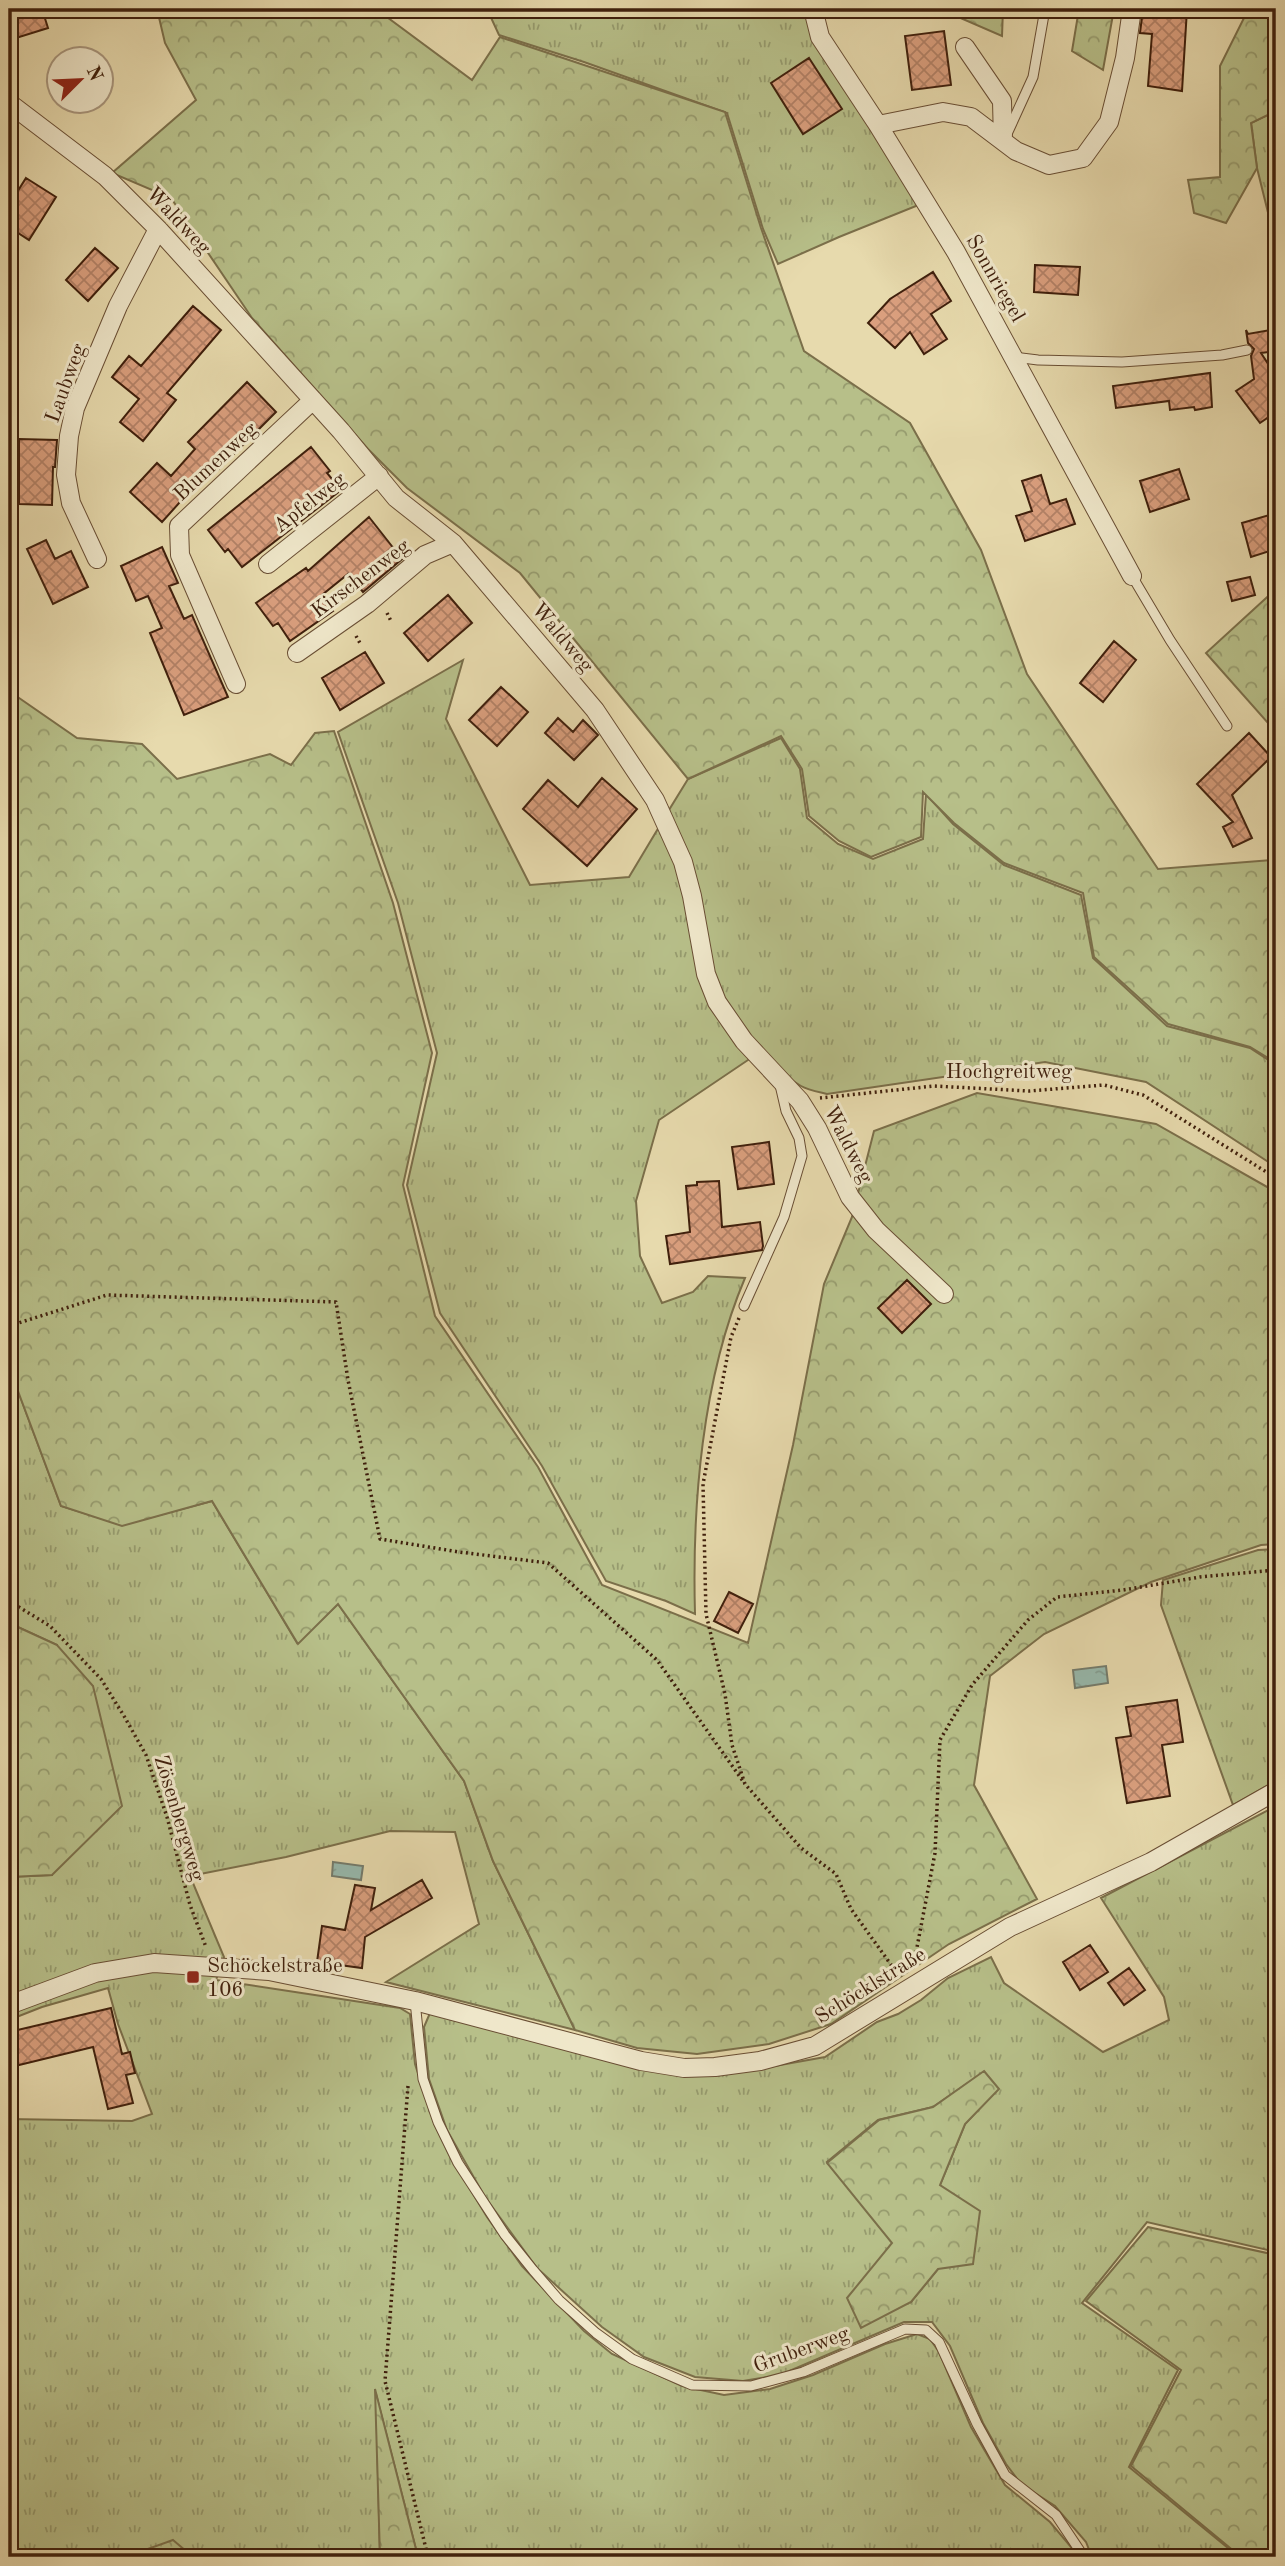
<svg xmlns="http://www.w3.org/2000/svg" width="1285" height="2566" viewBox="0 0 1285 2566" font-family="'Old Standard TT',serif">
	<style>
		.grass { fill: url(#grass-tufts); stroke: #7b6f4a; stroke-width: 2; fill-rule: evenodd }
		.forest { fill: url(#forest-crowns); stroke: #7b6f4a; stroke-width: 2 }
		.water { fill: url(#water-ripples); stroke: #747c6d; stroke-width: 2 }
		.building { fill: url(#building-cross-hatch); stroke: #3f1f0c; stroke-width: 2 }
		.lines { fill: none; stroke-linecap: round; stroke-linejoin: round }
		.service-casing { stroke: #694e34; stroke-width: 11 }
		.minor-casing { stroke: #694e34; stroke-width: 20 }
		.path { stroke: #3f1f0c; stroke-width: 3.5; stroke-dasharray: 2 3.5; stroke-linecap: butt }
		.service { stroke: #efe7ca; stroke-width: 9 }
		.minor { stroke: #efe7ca; stroke-width: 18 }
		.poi-dot { fill: #8f2418; stroke: #efe7ca; stroke-width: 2.5 }
		.labels { text-anchor: middle; stroke-width: 6; stroke-linejoin: round; paint-order: stroke }
		.street-label { font-size: 21px; fill: #3f1f0c; stroke: #efe7ca }
		.poi-label { font-size: 21px; fill: #3f1f0c; stroke: #efe7ca; text-anchor: start }
	</style>
	<defs>
		<pattern id="grass-tufts" width="24" height="20" patternUnits="userSpaceOnUse" patternTransform="scale(1.75)"><rect width="24" height="20" fill="#b7bf89"/><path d="M3 7l-1-3M5 7V3M7 7l1-3M15 17l-1-3M17 17v-4M19 17l1-3" fill="none" stroke="#969b6e"/></pattern>
		<pattern id="forest-crowns" width="20" height="18" patternUnits="userSpaceOnUse" patternTransform="scale(1.75)"><rect width="20" height="18" fill="#b7bf89"/><path d="M2 6a3 3 0 1 1 6 0M12 15a3 3 0 1 1 6 0" fill="none" stroke="#969b6e"/></pattern>
		<pattern id="water-ripples" width="26" height="14" patternUnits="userSpaceOnUse" patternTransform="scale(1.75)"><rect width="26" height="14" fill="#97baae"/><path d="M2 4q2-2 4 0t4 0M15 11q2-2 4 0t4 0" fill="none" stroke="#839f94"/></pattern>
		<pattern id="building-cross-hatch" width="8" height="8" patternUnits="userSpaceOnUse" patternTransform="scale(1.75)"><rect width="8" height="8" fill="#da9f7e"/><path d="M0 0l8 8M0 8l8-8" fill="none" stroke="#b28166"/></pattern>
	</defs>
	<rect width="100%" height="100%" fill="#e7daad"/>
	<filter id="stains"><feTurbulence type="fractalNoise" baseFrequency=".00286" numOctaves="4"/><feColorMatrix values="0 0 0 0 .2 0 0 0 0 .09 0 0 0 0 .02 0 0 0 .5 -.17"/></filter>
	<radialGradient id="worn" r=".72"><stop offset=".6" stop-color="#630" stop-opacity="0"/><stop offset="1" stop-color="#630" stop-opacity=".3"/></radialGradient>
	<path class="grass" d="M487,9H805L921,204L839,237L778,264L763,229L727,113L584,62L499,35Z
		M1276,111V245L1257,168L1251,123Z
		M463,660L446,719L530,885L629,877L662,822L695,932L751,1058L659,1120L636,1201L640,1256L662,1303L693,1292L708,1276L745,1278C702,1379 692,1505 695,1614L666,1601L606,1581L542,1466L440,1313L407,1185L437,1053L398,903L338,732Z
		M781,738L800,769L807,818L838,844L873,859L923,839L926,794L953,824L1004,865L1081,895L1093,958L1167,1026L1250,1048L1276,1065V1167L1146,1082L1045,1062L827,1094C819,1092 808,1090 801,1086C766,1066 741,1027 720,995L669,810L688,779Z
		M9,1367L61,1506L122,1525L212,1501L297,1643L338,1604L464,1781L493,1861L575,2030L386,1982L479,1924L455,1832L390,1831L286,1857L190,1876L224,1957L216,1980L400,2008L410,2014L415,2064L434,2123L449,2154L487,2217L522,2266L584,2331L612,2354L682,2386L724,2395L770,2389L813,2375L885,2344L917,2334L930,2339L939,2352L971,2427L1005,2485L1050,2522L1071,2547L1075,2557H1021L1011,2549L1007,2557H418L376,2394L380,2557H193L173,2541L142,2552L146,2557H9V2119L132,2121L152,2114L118,2024L108,1988L42,2007L9,2020V1877L52,1875L57,1645L9,1623Z
		M1276,1549V1781L1233,1805L1161,1605L1163,1580L1258,1550Z
		M1276,1806V2252L1147,2222L1082,2303L1178,2370L1129,2467L1239,2557H1092L1086,2542L1055,2506L1021,2484L1006,2464L983,2423L950,2346L932,2322H904L780,2375L743,2381L695,2377L644,2357L602,2327L537,2268L485,2197L447,2130L429,2079L424,2027L430,2013L735,2073L825,2057L877,2022L898,2014L921,2000L948,1978L991,1957L1004,1983L1103,2052L1169,2020L1164,1997L1101,1898ZM984,2072L998,2089L965,2124L940,2185L938,2269L911,2302L893,2243L827,2162L878,2120L933,2107Z"/>
	<path class="forest" d="M157,9H376L472,80L500,37L725,112L761,228L804,351L910,423L981,550L1027,674L1158,869L1273,860L1276,852V1063L1250,1047L1168,1024L1094,957L1083,893L1004,863L954,823L923,792L921,837L871,857L839,841L809,816L802,769L781,736L688,779L520,573L407,488L368,449L252,318L171,198L112,173L196,100L165,43Z
		M826,9H1003L1002,36L956,16L846,17Z
		M1079,9H1114L1103,70L1072,51Z
		M1246,9H1276V111L1251,123L1257,168L1226,223L1194,213L1188,180L1220,177V66L1247,12Z
		M1276,589V732L1206,653Z
		M9,691L77,738L142,744L177,779L270,754L291,765L315,733L334,731L393,903L432,1053L403,1185L435,1316L538,1467L602,1585L748,1643L793,1445L824,1284L852,1217L874,1131L977,1093L1156,1124L1276,1192V1544L1261,1545L1151,1582L1044,1634L990,1676L974,1785L1037,1899L949,1944L831,2024L769,2044L697,2054L637,2048L575,2030L493,1861L464,1781L338,1604L298,1644L212,1501L122,1526L61,1506L9,1367Z
		M9,1623L57,1645L93,1686L122,1806L52,1875L9,1877Z
		M984,2071L999,2089L965,2124L940,2185L980,2211L973,2264L938,2269L911,2302L861,2328L847,2298L892,2243L827,2163L879,2120L933,2107Z
		M1148,2227L1276,2255V2557H1241L1131,2466L1181,2370L1086,2301Z
		M375,2389L418,2557H380Z
		M173,2540L193,2557H146L142,2551Z"/>
	<path class="water" d="M1106,1666L1108,1683L1075,1688L1073,1670Z
		M333,1862L363,1866L361,1880L332,1876Z"/>
	<path class="building" d="M9,9H42L48,28L16,38Z
		M1143,9H1187L1182,91L1148,86L1152,34L1140,33Z
		M944,31L951,85L912,90L905,36Z
		M809,58L842,109L803,134L771,83Z
		M26,178L56,197L29,240L9,227V205Z
		M95,248L118,268L88,301L66,280Z
		M1035,265L1080,267L1078,295L1034,292Z
		M933,272L951,301L931,314L947,339L924,354L910,332L895,348L868,323L890,299Z
		M193,306L221,330L167,393L176,400L143,441L120,422L139,399L112,377L129,356L141,366Z
		M1276,329V351L1261,353L1276,376V412L1260,423L1236,391L1254,379L1251,356L1254,349L1248,343L1246,330L1248,334Z
		M1210,373L1212,407L1195,410L1194,407L1170,410L1169,401L1116,408L1113,386Z
		M247,382L276,412L218,470L211,464L186,490L189,492L162,522L130,492L157,463L171,476L195,449L188,442Z
		M19,439L57,440L55,467H53L52,505L19,504Z
		M311,447L330,471L327,473L341,490L242,567L228,549L225,552L208,530Z
		M1179,469L1189,499L1150,512L1140,481Z
		M1041,475L1050,504L1066,499L1075,524L1025,541L1016,516L1032,511L1022,481Z
		M1276,513V549L1251,557L1242,523Z
		M369,517L402,559L363,592L348,574L322,595L333,611L290,641L278,623L273,626L256,603L306,568L308,571Z
		M46,540L55,559L71,551L88,587L53,604L27,549Z
		M162,547L178,583L169,586L184,619L192,615L228,697L184,715L150,633L162,628L148,596L136,601L121,566Z
		M1250,577L1255,595L1232,601L1227,582Z
		M448,595L472,623L428,661L404,633Z
		M1114,641L1136,660L1103,702L1080,683Z
		M365,652L384,683L340,710L322,678Z
		M501,687L528,712L497,746L469,720Z
		M558,718L573,732L583,720L598,735L574,760L545,733Z
		M1249,733L1271,757L1232,795L1252,838L1233,847L1223,827L1233,822L1197,784Z
		M602,778L637,809L587,866L523,809L548,780L578,807Z
		M769,1142L774,1184L738,1189L732,1147Z
		M719,1181L722,1227L760,1222L763,1246L762,1250L670,1264L666,1236L690,1232L686,1186L697,1185V1182Z
		M907,1280L931,1304L902,1333L878,1308Z
		M729,1592L753,1604L738,1633L714,1621Z
		M1177,1700L1183,1742L1162,1745L1170,1796L1127,1803L1116,1738L1131,1736L1126,1707Z
		M422,1880L432,1898L365,1937L362,1968L317,1962L322,1926L345,1930L355,1885L375,1888L371,1910Z
		M1090,1945L1108,1972L1080,1990L1063,1962Z
		M1129,1968L1145,1990L1124,2005L1108,1983Z
		M111,2008L122,2054L130,2052L135,2073L126,2075L133,2103L108,2109L93,2047L15,2066L9,2032Z"/>
	<g class="lines">
		<defs>
			<path id="service" d="M1007,134L1033,77L1045,9
				M1014,357L1038,360L1122,362L1222,355L1247,350
				M1132,576L1170,640L1227,726
				M744,1306L784,1217L802,1156L799,1138L786,1111L780,1085
				M415,2001L423,2079L438,2122L458,2163L505,2235L533,2270L559,2300L596,2333L632,2359L692,2385L751,2386L803,2372L905,2329L926,2330L939,2342L977,2424L1005,2475L1056,2515L1084,2557"/>
			<path id="minor" d="M813,9L820,37L878,125L956,252L1132,576
				M965,47L1002,101L1003,141
				M9,103L105,176L158,229L341,431L396,498L453,543L595,710L655,800L683,862L692,896L706,974L717,1002L744,1041L800,1101L817,1128L850,1197L876,1230L944,1294
				M878,125L943,112L971,117L1016,151L1049,165L1083,158L1109,122L1125,58L1132,9
				M97,559L71,503L66,475L69,436L75,408L118,306L158,229
				M268,564L379,476
				M297,653L367,604L425,555L453,543
				M236,684L180,555L179,526L313,400
				M9,2005L95,1973L154,1963L269,1971L415,2001L641,2061L684,2068L715,2067L760,2061L815,2046L1010,1927L1151,1862L1276,1791"/>
		</defs>
		<use href="#service" class="service-casing"/>
		<use href="#minor" class="minor-casing"/>
		<path class="path" d="M387,613L391,621
			M356,636L360,643
			M820,1098L934,1086L1029,1091L1104,1085L1143,1095L1276,1178
			M739,1318L731,1337L703,1484L706,1614L725,1694L732,1745L745,1784L801,1848L836,1874L851,1909L897,1973
			M9,1326L107,1295L336,1302L348,1380L380,1539L459,1552L548,1563L657,1660L745,1784
			M9,1601L50,1626L101,1679L124,1716L146,1755L167,1817L190,1905L206,1947
			M914,1963L935,1853L940,1740L972,1685L1028,1620L1057,1597L1123,1590L1200,1577L1276,1570
			M408,2086L385,2381L428,2557"/>
		<use href="#service" class="service"/>
		<use href="#minor" class="minor"/>
	</g>
	<rect class="poi-dot" x="186" y="1970" width="14" height="14" rx="3.5"/>
	<g class="labels">
		<g class="street-label">
			<text transform="translate(179 220) rotate(47)" y="7">Waldweg</text>
			<text transform="translate(996 278) rotate(60)" y="7">Sonnriegel</text>
			<text transform="translate(65 383) rotate(-70)" y="7">Laubweg</text>
			<text transform="translate(215 461) rotate(-43)" y="7">Blumenweg</text>
			<text transform="translate(309 502) rotate(-38)" y="7">Apfelweg</text>
			<text transform="translate(360 578) rotate(-37)" y="7">Kirschenweg</text>
			<text transform="translate(563 637) rotate(50)" y="7">Waldweg</text>
			<text x="1009" y="1078">Hochgreitweg</text>
			<text transform="translate(849 1144) rotate(63)" y="7">Waldweg</text>
			<text transform="translate(180 1818) rotate(73)" y="7">Zösenbergweg</text>
			<text transform="translate(870 1985) rotate(-32)" y="7">Schöcklstraße</text>
			<text transform="translate(801 2349) rotate(-20)" y="7">Gruberweg</text>
		</g>
		<g class="poi-label">
			<text x="207" y="1972">Schöckelstraße<tspan x="207" dy="24">106</tspan></text>
		</g>
	</g>
	<rect width="1285" height="2566" fill="none" stroke="#e7daad" stroke-width="35"/>
	<rect x="10" y="10" width="1264" height="2545" fill="none" stroke="#3f1f0c" stroke-width="3.5"/>
	<rect x="18" y="18" width="1250" height="2531" fill="none" stroke="#3f1f0c" stroke-width="2"/>
	<g transform="translate(80 80) rotate(66)"><circle r="33" fill="#efe7ca" stroke="#a9977e" stroke-width="2"/>
	<path d="M0-5L12 26L0 18L-12 26Z" fill="#8f2418"/>
	<text y="-10" font-size="19" font-weight="bold" text-anchor="middle" fill="#3f1f0c">N</text>
	</g>
	<rect width="100%" height="100%" filter="url(#stains)"/>
	<rect width="100%" height="100%" fill="url(#worn)"/>
</svg>
